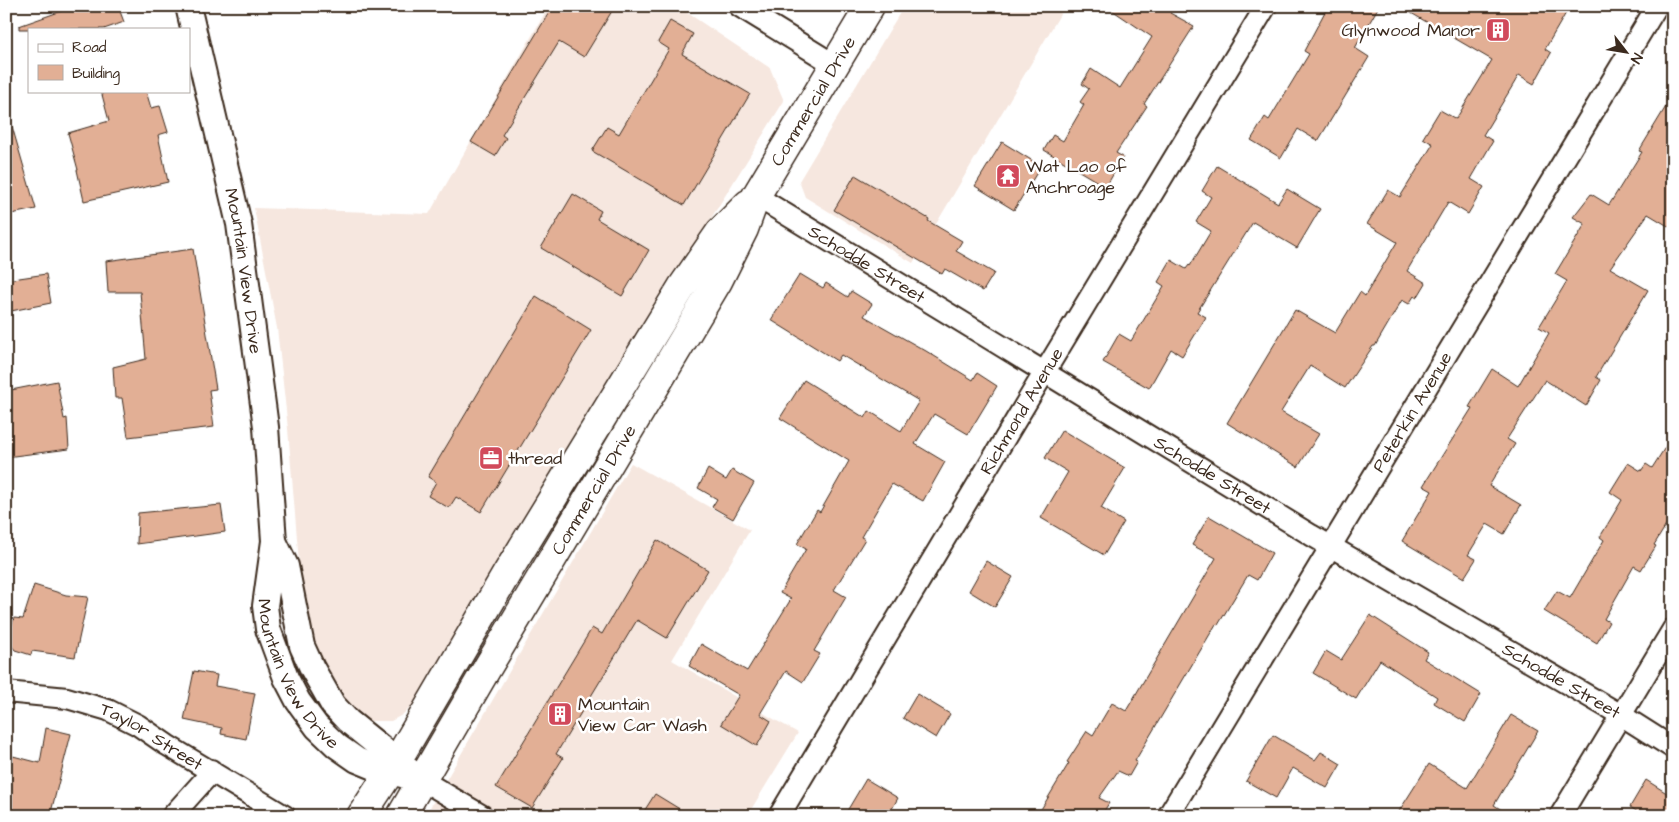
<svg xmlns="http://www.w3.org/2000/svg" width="1679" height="822" viewBox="0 0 1679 822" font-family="'Architects Daughter',sans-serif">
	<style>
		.built { fill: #f6e7df }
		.building { fill: #e2af95; stroke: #3b2a1e }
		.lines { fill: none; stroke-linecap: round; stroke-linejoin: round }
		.minor-casing { stroke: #3b2a1e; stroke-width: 24 }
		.tertiary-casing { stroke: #3b2a1e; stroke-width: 28 }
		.secondary-casing { stroke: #3b2a1e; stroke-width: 31 }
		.minor { stroke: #fff; stroke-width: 20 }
		.tertiary { stroke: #fff; stroke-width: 24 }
		.secondary { stroke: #fff; stroke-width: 28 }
		.labels { text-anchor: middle; stroke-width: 5; stroke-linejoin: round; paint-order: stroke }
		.poi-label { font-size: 18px; fill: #3b2a1e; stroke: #fff; text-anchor: start }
		.street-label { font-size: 18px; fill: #3b2a1e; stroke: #fff }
	</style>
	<rect width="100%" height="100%" fill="#fff"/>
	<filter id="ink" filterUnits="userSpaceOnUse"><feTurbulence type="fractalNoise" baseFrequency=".02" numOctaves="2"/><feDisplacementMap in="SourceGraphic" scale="10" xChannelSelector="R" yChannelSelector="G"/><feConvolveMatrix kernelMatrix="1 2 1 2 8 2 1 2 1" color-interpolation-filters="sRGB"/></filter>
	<g filter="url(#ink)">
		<path class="built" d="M549,6H682L686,12L770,68L784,101L636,339L411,707L402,715L391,721H365L340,700L309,641L301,587L288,429L277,328L254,208L429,214Z
			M904,6H1065L913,263L805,197L799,181Z
			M631,463L750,530L672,660L798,733L747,816H425Z"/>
		<path class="building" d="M76,6H118L124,22L104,29H19V26Z
			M553,6H615L584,57L559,42L502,135L506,138L495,156L471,142Z
			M1106,6H1175L1170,13L1194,26L1144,104L1147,106L1116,153L1123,157L1106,187L1044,150L1053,135L1063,141L1084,105L1080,102L1089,89L1082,84L1091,69L1120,88L1152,37Z
			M1328,6H1379L1355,48L1369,57L1318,141L1298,129L1281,158L1251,140L1265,117L1269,120L1309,54L1304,51Z
			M1399,6H1570L1545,49L1551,53L1534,84L1519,75L1483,135L1493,141L1471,179L1484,187L1468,214L1448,202L1407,271L1426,283L1417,298L1414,296L1409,304L1402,300L1375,346H1373L1345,388L1310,366L1281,412L1319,434L1298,467L1227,423L1295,310L1335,333L1360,292L1365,296L1397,242L1367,224L1388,190L1400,197L1433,144L1423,138L1440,110L1456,119L1492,60Z
			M670,21L693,34L682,54L750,94L684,205L592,151L607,127L619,134L669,49L658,42Z
			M101,91H146L151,108L160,106L168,132L158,135L168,182L84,201L77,170H78L68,133L109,121Z
			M1673,95V229L1648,214L1610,268L1648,290L1596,377L1601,380L1586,406L1545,380L1507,439L1515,444L1489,486L1521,505L1504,534L1487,524L1468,555L1476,559L1464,578L1402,541L1432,491L1423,486L1472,408L1469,407L1492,369L1518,386L1549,333L1539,327L1567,281L1555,274L1585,224L1573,217L1591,194L1609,205L1642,152L1639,151Z
			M11,123L36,209L6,215V124Z
			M1002,142L1041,166L1014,210L975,186Z
			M1217,166L1278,203L1287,189L1320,209L1297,248L1253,222L1197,312L1206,317L1182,356L1171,349L1149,388L1103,362L1119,334L1131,341L1164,286L1158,282L1171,260L1186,269L1189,265L1190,266L1211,231L1196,222L1211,197L1202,191Z
			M855,175L929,219L928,221L962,241L956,251L994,273L983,291L945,269L942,274L834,210Z
			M573,194L601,211L597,219L649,250L622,296L541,248Z
			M193,249L216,389L209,390L214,427L128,437L122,398H115L113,367L146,359L140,292H108L106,261Z
			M46,274L51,303L6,312V280Z
			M800,274L823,288L826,283L848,297L851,291L872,304L864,316L926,351L973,380L977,373L997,386L968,434L934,414L915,444L945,462L923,501L892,484L861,537L865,539L834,590L846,597L814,651L820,654L803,682L786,671L760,714L771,721L757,746L721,724L739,695L689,666L701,644L747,671L791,599L780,593L806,549L797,544L817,510L820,512L849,461L780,418L804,380L865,418L869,411L901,431L919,401L841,355L837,361L771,320Z
			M536,296L591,330L481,512L456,497L449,508L428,496L436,482L428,477Z
			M57,381L64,419L67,418L69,449L6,457V391Z
			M1062,430L1125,468L1101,508L1124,522L1104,555L1041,518L1068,472L1045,458Z
			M1673,435V514L1654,545L1656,546L1641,570L1634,566L1604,619L1609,622L1597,643L1544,611L1557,591L1570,598L1604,540L1600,537L1622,500L1610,492L1628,463L1641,471L1646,464L1652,468Z
			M708,469L726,480L732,470L754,483L733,519L712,507L717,499L698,488Z
			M221,505L225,532L137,544L138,513Z
			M1209,516L1272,553L1257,580L1248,575L1218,625L1216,624L1135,761L1137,762L1129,776L1118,771L1099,798L1109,803L1101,816H1037L1069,763L1067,762L1087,731L1093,735L1112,703L1126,711L1216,558L1192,545Z
			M657,540L708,570L667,638L637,620L556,754L563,758L532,808L496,787L592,628L602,634Z
			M986,561L1013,577L995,607L969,591Z
			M34,585L66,595L88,597L75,657L32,651L31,655L15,650L7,640L14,618L23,619Z
			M1370,615L1428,652L1424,659L1481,694L1465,722L1434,703L1437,697L1380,660L1356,699L1313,673L1326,651L1341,660Z
			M194,671L217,675L215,686L255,693L246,739L221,734L222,728L184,720Z
			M917,694L950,714L936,738L903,718Z
			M1511,715L1538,731L1494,805L1511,816H1396L1429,764L1467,788Z
			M46,728L71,734L50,816H20L6,812V780L13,756L40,763Z
			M1273,735L1315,760L1321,752L1341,764L1327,788L1293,768L1276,798L1246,781Z
			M866,779L898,798L888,816H844Z
			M1646,780L1673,797V816H1644L1630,807Z
			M655,794L691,816H641Z"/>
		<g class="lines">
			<defs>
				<g id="minor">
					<path d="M739,6L835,65"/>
					<path id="s1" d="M756,196L1311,535L1621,715L1673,748"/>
					<path id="s2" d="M6,692L67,698L108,710L138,725L167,745L285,816"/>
					<path d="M422,780L483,816"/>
					<path d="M172,816L208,776L211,770"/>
					<path id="s3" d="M779,816L1044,373L1266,6"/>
					<path id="s4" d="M1168,816L1657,6"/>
					<path d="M1560,816L1673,629"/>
				</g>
				<g id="tertiary">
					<path id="s5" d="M188,6L239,224L266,427L274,541L265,606L268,629L286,678L298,701L317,727L337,746L357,760L379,769L422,780"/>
					<path d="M274,541L286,566L302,646L312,668L333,705L348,721L411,772"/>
				</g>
				<g id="secondary">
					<path d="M361,816L397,761L507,573L682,287L720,232L748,204"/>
					<path id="s6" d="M401,816L486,670L718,281L744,229L756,196L870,6"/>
				</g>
			</defs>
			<use href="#minor" class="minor-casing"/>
			<use href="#tertiary" class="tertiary-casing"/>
			<use href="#secondary" class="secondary-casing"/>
			<use href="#minor" class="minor"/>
			<use href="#tertiary" class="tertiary"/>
			<use href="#secondary" class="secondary"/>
		</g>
	</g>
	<defs>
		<symbol id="building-square" viewBox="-11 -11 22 22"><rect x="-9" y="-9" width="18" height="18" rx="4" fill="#d1495b" stroke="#fff"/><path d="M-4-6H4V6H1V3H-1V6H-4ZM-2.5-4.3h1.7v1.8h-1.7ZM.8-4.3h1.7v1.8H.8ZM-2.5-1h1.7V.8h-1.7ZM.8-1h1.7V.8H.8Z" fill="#fff"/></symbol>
		<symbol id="temple-square" viewBox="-11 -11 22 22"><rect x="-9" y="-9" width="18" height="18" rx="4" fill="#d1495b" stroke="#fff"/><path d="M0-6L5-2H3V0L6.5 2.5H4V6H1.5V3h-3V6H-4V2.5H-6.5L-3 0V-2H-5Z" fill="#fff"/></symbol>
		<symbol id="office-square" viewBox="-11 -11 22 22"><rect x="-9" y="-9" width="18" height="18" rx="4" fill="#d1495b" stroke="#fff"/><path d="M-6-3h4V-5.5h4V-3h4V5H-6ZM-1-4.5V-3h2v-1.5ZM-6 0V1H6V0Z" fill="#fff"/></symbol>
	</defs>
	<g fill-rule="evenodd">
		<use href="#building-square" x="1484" y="16" width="28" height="28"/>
		<use href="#temple-square" x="994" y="162" width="28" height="28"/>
		<use href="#office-square" x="477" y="444" width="28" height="28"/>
		<use href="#building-square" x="546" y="700" width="28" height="28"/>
	</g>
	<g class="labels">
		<g class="poi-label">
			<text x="1480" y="36" text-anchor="end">Glynwood Manor</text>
			<text x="1026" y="172">Wat Lao of<tspan x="1026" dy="21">Anchroage</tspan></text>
			<text x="508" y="464">thread</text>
			<text x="578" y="710">Mountain<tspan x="578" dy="21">View Car Wash</tspan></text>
		</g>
		<g class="street-label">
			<text dy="6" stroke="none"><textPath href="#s6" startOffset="826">Commercial Drive</textPath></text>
			<text dy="6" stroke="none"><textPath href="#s1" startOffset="130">Schodde Street</textPath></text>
			<text dy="6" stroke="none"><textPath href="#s5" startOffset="271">Mountain View Drive</textPath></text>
			<text dy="6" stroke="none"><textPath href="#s3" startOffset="472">Richmond Avenue</textPath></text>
			<text dy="6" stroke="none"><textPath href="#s4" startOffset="472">Peterkin Avenue</textPath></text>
			<text dy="6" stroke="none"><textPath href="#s1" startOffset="535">Schodde Street</textPath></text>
			<text dy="6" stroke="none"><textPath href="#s6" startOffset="379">Commercial Drive</textPath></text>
			<text dy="6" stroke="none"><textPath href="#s5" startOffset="685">Mountain View Drive</textPath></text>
			<text dy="6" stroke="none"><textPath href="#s1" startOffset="940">Schodde Street</textPath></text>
			<text dy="6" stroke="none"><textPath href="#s2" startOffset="155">Taylor Street</textPath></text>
		</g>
	</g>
	<rect width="1679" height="822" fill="none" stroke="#fff" stroke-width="25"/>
	<rect x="12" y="12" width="1654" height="797" fill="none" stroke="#3b2a1e" stroke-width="2" filter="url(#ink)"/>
	<rect x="28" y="28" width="162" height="65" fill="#ffffff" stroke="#b1aaa5"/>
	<rect x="38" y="44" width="25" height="8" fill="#ffffff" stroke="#b1aaa5"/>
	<text x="72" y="52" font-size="15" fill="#3b2a1e">Road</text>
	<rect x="38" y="65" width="25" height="15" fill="#e2af95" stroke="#b1aaa5"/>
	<text x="72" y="78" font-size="15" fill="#3b2a1e">Building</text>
	<g transform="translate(1626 52) rotate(121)" stroke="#ffffff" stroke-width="4" paint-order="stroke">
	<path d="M0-4L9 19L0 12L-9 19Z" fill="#3b2a1e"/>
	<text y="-8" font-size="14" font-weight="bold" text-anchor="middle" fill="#3b2a1e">N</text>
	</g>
</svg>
